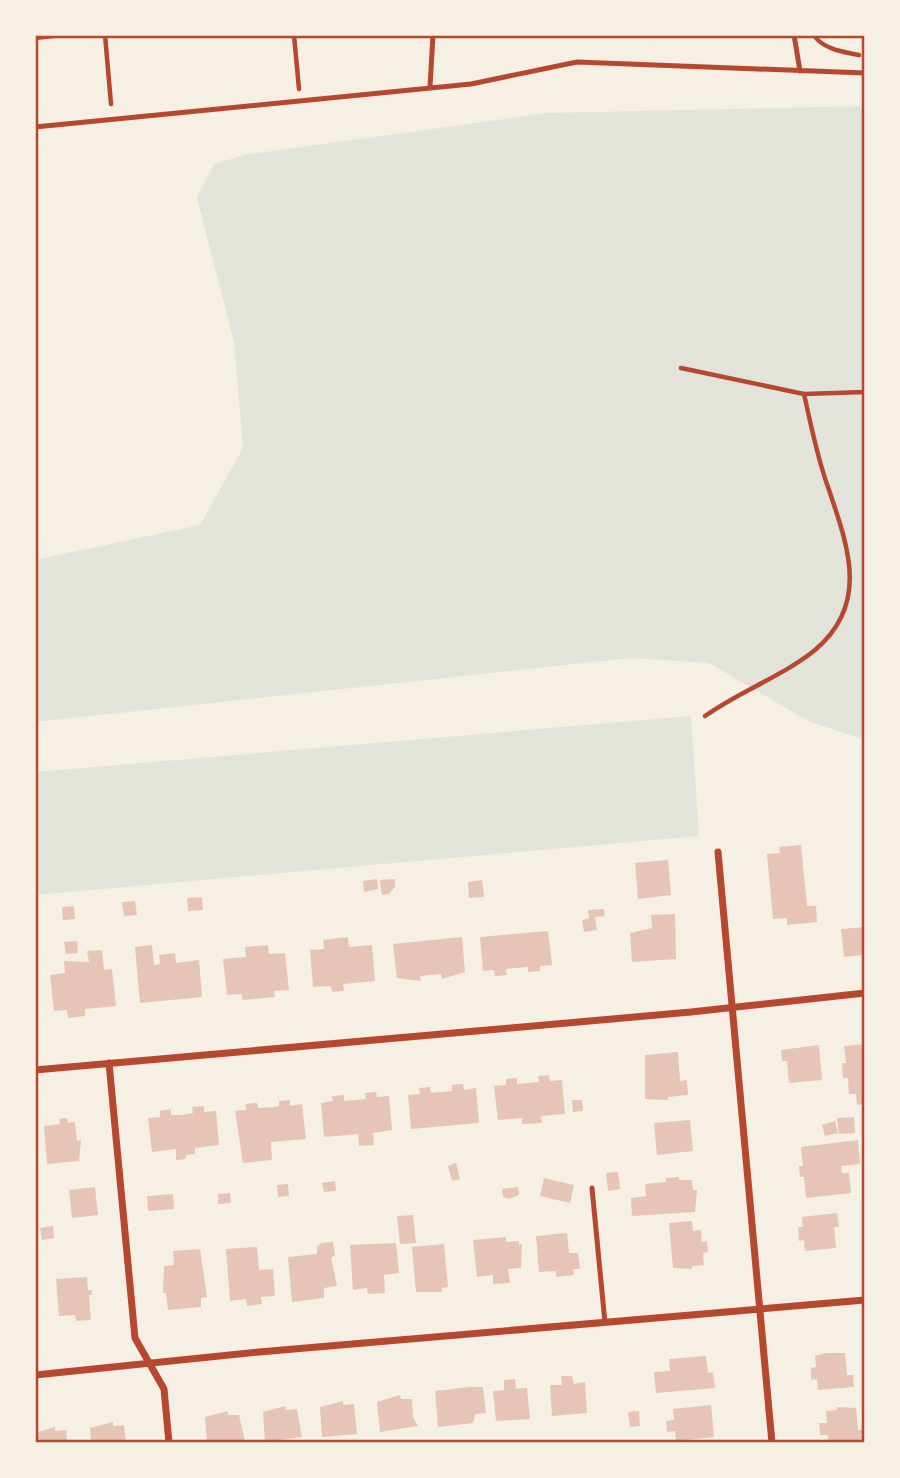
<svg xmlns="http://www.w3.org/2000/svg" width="900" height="1478" viewBox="0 0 900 1478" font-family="'Exo 2',sans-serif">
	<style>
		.green { fill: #e2e4dc }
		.building { fill: #e6c5b7 }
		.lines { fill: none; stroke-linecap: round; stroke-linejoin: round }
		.path { stroke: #b5482f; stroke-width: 4.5 }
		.service { stroke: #b5482f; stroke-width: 5 }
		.minor { stroke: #b5482f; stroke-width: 7 }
		.neatline { fill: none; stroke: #b5482f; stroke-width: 2.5 }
	</style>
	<rect width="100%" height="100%" fill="#f6efe4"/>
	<path class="green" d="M865,106V740L808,721L709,663L631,658L35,722V560L200,525L243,448L234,343L197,197L214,164L244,155L547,113Z
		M691,716L699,836L35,895V772Z"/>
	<path class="building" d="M801,845L807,906H816L817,922L787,925V918L773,919L767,854L780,853L779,847Z
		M668,860L671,895L638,899L635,863Z
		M377,879L378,889L364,892L363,881Z
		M395,879V887L389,894L382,895L380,880Z
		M482,880L484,897L469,898L468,882Z
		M202,897L203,910L188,911L187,898Z
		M135,901L137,915L124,916L122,902Z
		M74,906L75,919L63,920L62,907Z
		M604,909L605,916L589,918L588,910Z
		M675,914L676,959L632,962L630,933L652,928L651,915Z
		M595,917L597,930L584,932L582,920Z
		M865,927V955L844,957L841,929Z
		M548,931L552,965L540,966V971L528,972V967L506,969L507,975L495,976L494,970L483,971L480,937Z
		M348,937L349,947L372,945L375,981L343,984L344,991L332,992L331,986L313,987L310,950L324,949L323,940Z
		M462,937L465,972L442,979L441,974L420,976L421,981L397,978L393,944Z
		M77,941L78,953L66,954L64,942Z
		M152,945L154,965L160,964L159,955L175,953L176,963L199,960L202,997L140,1003L135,947Z
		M268,945L269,954L285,953L289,990L274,991L275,997L242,1000V994L227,995L223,959L246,957L245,947Z
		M102,950L104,970L112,969L116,1006L85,1009V1016L68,1018L67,1010L54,1011L50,975L65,973L64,961L89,962L87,951Z
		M865,1044V1104L857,1105L856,1094H849L848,1078H843L842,1063H846L844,1046Z
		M819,1045L822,1080L789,1083L787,1061H782L781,1050Z
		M678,1052L680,1081L687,1080L688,1095L668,1097V1100L645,1099V1055Z
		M549,1075L550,1081L562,1080L565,1114L541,1116L542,1123L522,1124V1118L498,1120L494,1086L506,1085V1079L517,1078V1084L539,1082L538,1076Z
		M463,1084L464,1090L476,1088L479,1123L411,1129L408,1095L420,1094L419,1088L430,1087L431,1093L452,1091V1085Z
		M376,1092L377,1097L389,1096L392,1130L373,1133L374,1145L359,1146L358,1134L324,1137L321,1103L333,1101L332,1096L344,1095V1101L366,1099L365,1093Z
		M290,1100V1106L302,1104L306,1139L271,1142L272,1160L243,1163L235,1111L246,1110V1104L257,1103L258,1108L276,1107L279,1106V1101Z
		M572,1100H582L583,1111L573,1112Z
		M204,1106V1112L216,1111L219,1145L195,1148V1154L186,1155V1159L176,1160V1149L152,1152L148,1118L160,1117V1111L171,1109V1115H182L193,1113L192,1107Z
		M854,1117L855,1133L839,1134L837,1118Z
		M67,1118L68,1123L75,1122L77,1141L81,1140L79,1161L47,1164L44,1126L60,1124L59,1119Z
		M690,1120L693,1151L657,1155L654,1123Z
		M835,1121L838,1133L825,1136L822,1125Z
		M858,1140L860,1164L841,1166L842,1173H849L851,1193L806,1198L804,1177H800L799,1166H803L801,1147Z
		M456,1163L460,1179L452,1181L448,1166Z
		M618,1172L620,1189L608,1191L606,1173Z
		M679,1177V1180H692L693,1190H697L695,1212L632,1216L631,1198L646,1196L645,1184L666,1182V1178Z
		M544,1178L574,1185L570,1203L540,1196Z
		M335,1181L336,1191L324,1192L322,1183Z
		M288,1184L289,1196L278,1197L277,1185Z
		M95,1187L98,1215L72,1218L69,1190Z
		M518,1187L519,1195L509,1199L503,1197L502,1189Z
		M230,1193L231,1203L218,1204V1194Z
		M173,1194L174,1209L148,1211L147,1196Z
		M837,1213L839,1227H834L836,1248L805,1251L804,1240L799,1241L798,1227H803L802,1217Z
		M413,1215L416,1243L400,1244L397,1216Z
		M692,1221L693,1231L701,1230L702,1242L707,1241L708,1252L703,1253L704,1265L692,1266V1269L673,1268L669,1223Z
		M53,1226L54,1238L42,1240L40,1228Z
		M567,1233L569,1253H578L580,1269H573L574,1275L556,1277V1271L539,1272L536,1236Z
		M506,1237V1242L519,1241V1245L522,1244L521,1268L508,1269L510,1283L493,1284V1275L477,1277L473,1240Z
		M333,1242L335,1256L331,1257L337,1286L324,1288V1298L292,1302L288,1257L317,1254V1247L321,1243Z
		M396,1243L399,1273L384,1275L385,1293L368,1294L367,1288L353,1290L350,1245Z
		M444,1244L448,1287L442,1288V1292H416L412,1247Z
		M257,1247L259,1270L273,1269L275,1296L261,1297L262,1304L247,1306L246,1299L230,1301L226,1249Z
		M200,1249L207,1297L201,1298V1307L168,1310L166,1293H163L164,1266L174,1265L173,1251Z
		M87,1277L88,1290H92V1295H89L91,1320L76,1321L75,1315L59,1316L56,1279Z
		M825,1353H845L847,1375H853L854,1387L818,1390L817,1379L811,1380V1368L816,1367L815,1356Z
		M706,1356L708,1373L713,1372L715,1388L656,1393L654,1372L670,1371L669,1359Z
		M561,1376H572L574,1384L585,1382L587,1413L552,1416L550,1385H562Z
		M515,1379L516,1389L527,1388L530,1419L496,1421L493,1391L504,1390V1380Z
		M469,1387H483L486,1413L475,1414L473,1423L438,1427L435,1391Z
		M400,1395L401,1399H412L413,1417L418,1426L380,1432L377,1402Z
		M343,1401V1405L354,1404L357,1434L322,1437L320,1407Z
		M711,1405L714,1437L676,1441L675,1431L667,1432L666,1421L674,1420L673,1409Z
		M285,1406L286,1410L297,1409L302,1437L265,1442L263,1412Z
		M837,1407L856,1408L858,1430L865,1429V1442L828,1443V1435H820L819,1423H827L826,1411L837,1410Z
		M228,1411V1415H239L245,1441L207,1443L205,1417Z
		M639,1411L640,1426L630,1427L628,1412Z
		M113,1422V1426L124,1425L126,1443H91L90,1428Z
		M55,1427V1431L66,1430L67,1443H35V1433Z"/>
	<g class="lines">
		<path class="path" d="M105,35L111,104
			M294,35L299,89
			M814,35C822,49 844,52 859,55
			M35,38L62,35
			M681,368L804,394L865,392
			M705,716C740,691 783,676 815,650C871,603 847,544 828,487C817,457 811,425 804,394"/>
		<path class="service" d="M794,35L800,71
			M430,87L433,35
			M35,127L471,84L577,62L865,73
			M592,1188L605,1323"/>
		<path class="minor" d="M718,852L772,1443
			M109,1063L135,1338L164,1389L169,1443
			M35,1070L691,1012L865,993
			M35,1375L259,1352L865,1300"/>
	</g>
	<rect width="900" height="1478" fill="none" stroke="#f6efe4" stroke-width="74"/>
	<rect x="37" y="37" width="826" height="1404" class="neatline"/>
</svg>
